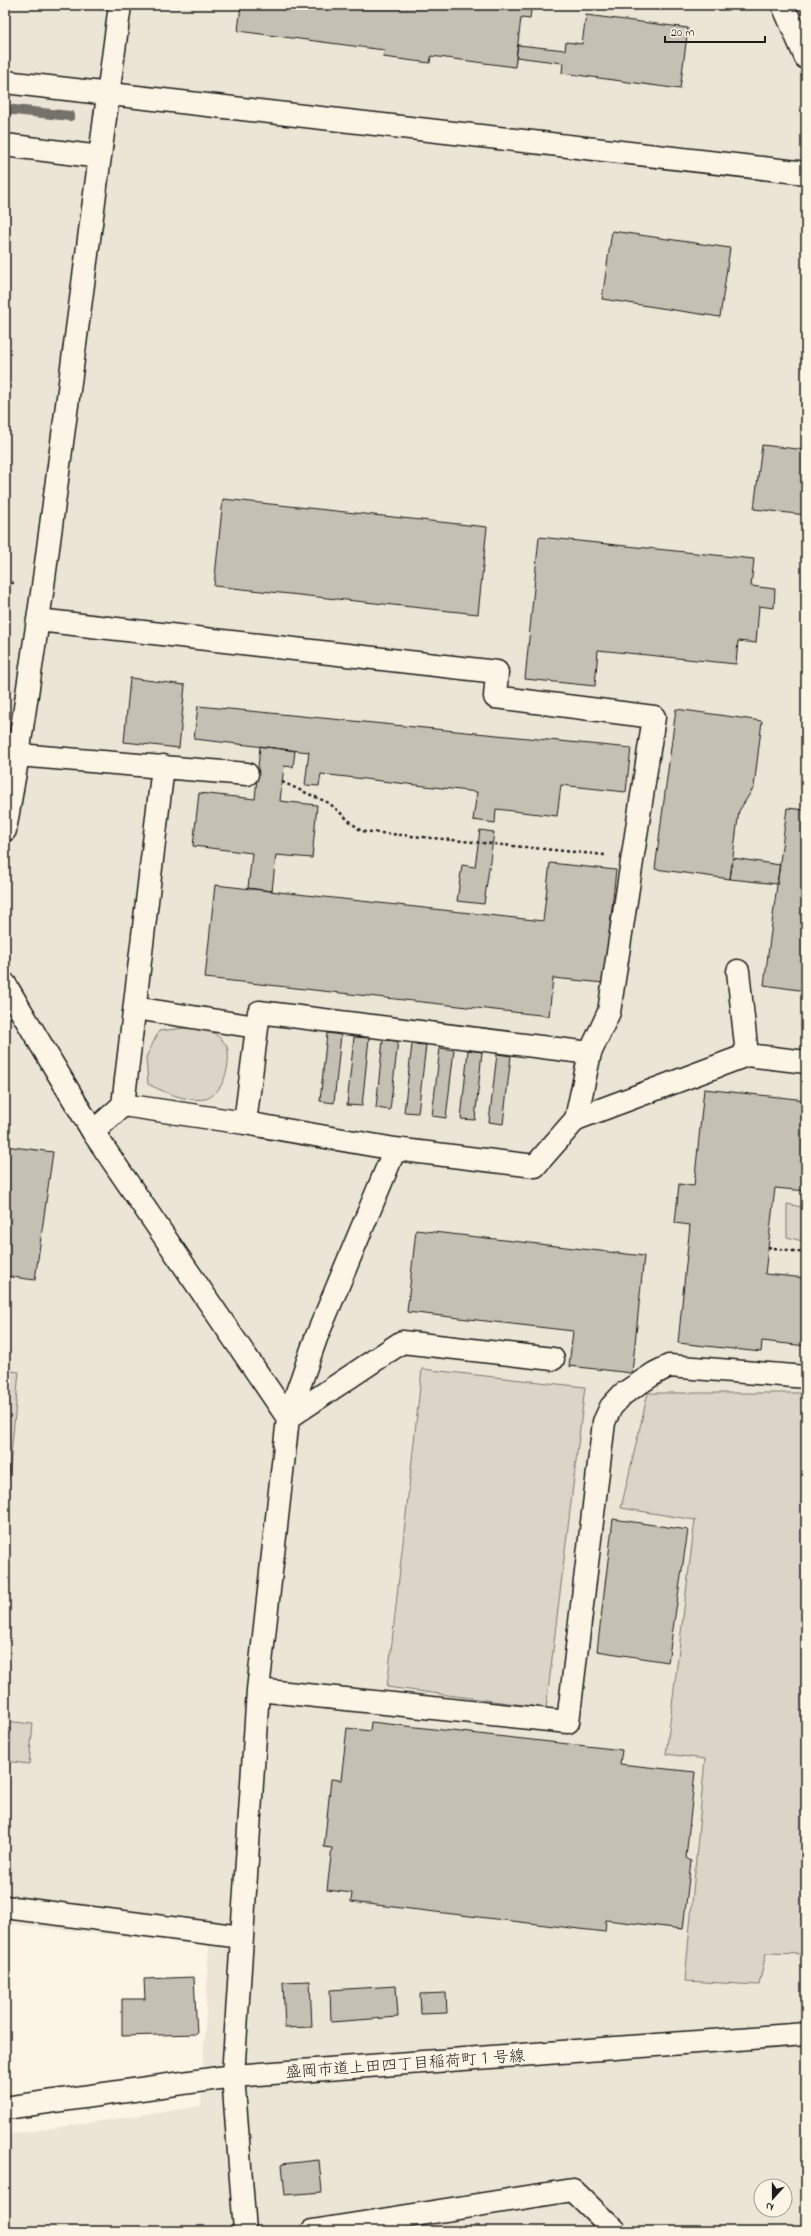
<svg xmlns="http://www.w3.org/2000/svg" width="811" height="2236" viewBox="0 0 811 2236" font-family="'Indie Flower','Klee One',sans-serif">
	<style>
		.built { fill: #ebe5d6; fill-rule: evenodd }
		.green { fill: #dbd5c8; stroke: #7c7872 }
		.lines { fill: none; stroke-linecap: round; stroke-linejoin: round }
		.stream { stroke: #75726c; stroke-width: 10 }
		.building { fill: #c4c0b3; stroke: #1c1c1c }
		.minor-casing { stroke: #1c1c1c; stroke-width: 25 }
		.path { stroke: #1c1c1c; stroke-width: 2.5; stroke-dasharray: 3 3; stroke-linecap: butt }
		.minor { stroke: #fcf5e5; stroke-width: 22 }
		.labels { text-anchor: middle; stroke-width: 3.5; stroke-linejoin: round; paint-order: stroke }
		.street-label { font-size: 16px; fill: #1c1c1c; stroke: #fcf5e5 }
	</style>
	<rect width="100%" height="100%" fill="#fcf5e5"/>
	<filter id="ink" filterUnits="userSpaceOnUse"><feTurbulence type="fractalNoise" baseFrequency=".025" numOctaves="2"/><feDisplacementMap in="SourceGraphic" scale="8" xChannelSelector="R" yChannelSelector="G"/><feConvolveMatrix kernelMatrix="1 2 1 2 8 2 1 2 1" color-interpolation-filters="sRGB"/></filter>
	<g filter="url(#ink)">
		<path class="built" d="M5,5H806V2231H5V2135L201,2106L209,1946L5,1923ZM761,2186H785V2210H761Z"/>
		<path class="green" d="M184,1028C192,1029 205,1028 212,1032C216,1034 226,1043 227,1047C232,1063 223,1095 205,1099C186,1102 164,1092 148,1084L146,1057L159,1031Z
			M787,1204L806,1208V1242L787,1237Z
			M422,1369L585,1387L546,1708L387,1687Z
			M5,1370L19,1372L5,1518Z
			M648,1393H806V1954L766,1953L759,1985L685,1981L705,1759L666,1754L695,1520L621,1508Z
			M5,1721L33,1724L29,1764L5,1761Z"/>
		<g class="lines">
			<path class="stream" d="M5,109L70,116"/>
		</g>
		<path class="building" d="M241,5H495L531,10L530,19L521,18L515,67L431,56L430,63L383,57L384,50L238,31Z
			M586,15L688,28L680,89L562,73L563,63L516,57L518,45L565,50L566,42L582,44Z
			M612,231L730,248L720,317L602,299Z
			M762,445L806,450V515L754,509Z
			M223,499L487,527L478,614L214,586Z
			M539,537L754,559L751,586L775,589L774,608L759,606L756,643L738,641L736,664L598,650L595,686L525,679Z
			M130,678L185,685L179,748L124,742Z
			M198,706L631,748L626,792L561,785L557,816L496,809L495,823L473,820L477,792L321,774L319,786L305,785L309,752L194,739Z
			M676,709L762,721L754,787L739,811L730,879L655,869Z
			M260,746L295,751L293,767L284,766L280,801L317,805L312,858L276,855L272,891L248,888L252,853L193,846L199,793L255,799Z
			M787,808L806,810V991L764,985Z
			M480,830L494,832L484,904L457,901L462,865L475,867Z
			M733,858L780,865L777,884L730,879Z
			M550,863L616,870L604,983L553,978L549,1016L205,978L215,885L543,921Z
			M327,1033L341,1035L334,1103L320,1101Z
			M354,1037L369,1038L362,1106L347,1105Z
			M383,1040L398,1041L390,1110L376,1108Z
			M412,1044L426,1045L418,1113L404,1112Z
			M440,1048L454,1050L446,1118L432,1116Z
			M468,1050L482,1052L475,1120L461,1119Z
			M497,1054L511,1056L503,1124L489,1122Z
			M704,1089L806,1100V1191L775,1188L765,1274L806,1278V1346L762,1341L761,1352L678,1343L690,1225L675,1223L679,1184L694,1186Z
			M5,1146L53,1152L35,1280L5,1276Z
			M416,1230L644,1256L632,1373L569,1366L573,1331L407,1312Z
			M613,1519L688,1530L668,1662L597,1651Z
			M371,1722L622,1750L620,1764L695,1772L686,1858L691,1861L683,1929L606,1920L605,1932L351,1902L352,1893L327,1890L332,1848L324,1847L331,1779L341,1780L347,1728L370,1731Z
			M194,1977L197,2034L122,2036V1999H145L144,1979Z
			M310,1981L312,2027L285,2028L283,1982Z
			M396,1986L398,2017L331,2022L330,1990Z
			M446,1993L447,2013L421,2014L420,1994Z
			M319,2160L322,2192L285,2195L282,2164Z"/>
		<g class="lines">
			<defs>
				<path id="minor" d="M783,5L806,58
					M5,82L806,173
					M5,145L100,157
					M38,620L497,672L495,697L654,717L609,1012L590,1053
					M18,755L247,774
					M5,830L18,755L43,586L120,5
					M738,971L747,1055
					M5,984L93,1132L288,1418L258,1690L233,2076L245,2231
					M135,1008L256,1027
					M123,1105L245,1123L395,1149L316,1338L288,1418
					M576,1119L747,1055L806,1062
					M245,1123L259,1012L590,1053L576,1119L535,1166L395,1149
					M93,1132L123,1105L163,766
					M288,1418L402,1342L553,1359
					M258,1690L568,1722L604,1422L611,1407L623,1394L655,1373L669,1366L806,1377
					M5,1907L242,1937
					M5,2108L233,2076L806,2034
					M312,2231L573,2190L615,2231"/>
			</defs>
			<use href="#minor" class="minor-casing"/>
			<path class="path" d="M5,582L14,583
				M282,782L329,803L361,831L605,855
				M768,1247L806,1253"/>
			<use href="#minor" class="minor"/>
		</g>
	</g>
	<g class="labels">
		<g class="street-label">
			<text transform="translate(405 2063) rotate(-4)" y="6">盛岡市道上田四丁目稲荷町１号線</text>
		</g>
	</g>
	<rect width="811" height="2236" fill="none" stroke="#fcf5e5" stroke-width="20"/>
	<rect x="10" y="10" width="791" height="2216" fill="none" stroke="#1c1c1c" stroke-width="1.5" filter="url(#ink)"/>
	<g transform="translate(773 2198) rotate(201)"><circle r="19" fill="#fcf5e5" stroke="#a29e95"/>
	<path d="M0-3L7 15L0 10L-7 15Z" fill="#1c1c1c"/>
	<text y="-6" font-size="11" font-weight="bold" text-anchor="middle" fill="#1c1c1c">N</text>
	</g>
	<path d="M665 36v6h100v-6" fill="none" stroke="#1c1c1c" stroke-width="2"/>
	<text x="671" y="36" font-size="12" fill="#1c1c1c" stroke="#fcf5e5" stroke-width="3" paint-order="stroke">20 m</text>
</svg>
